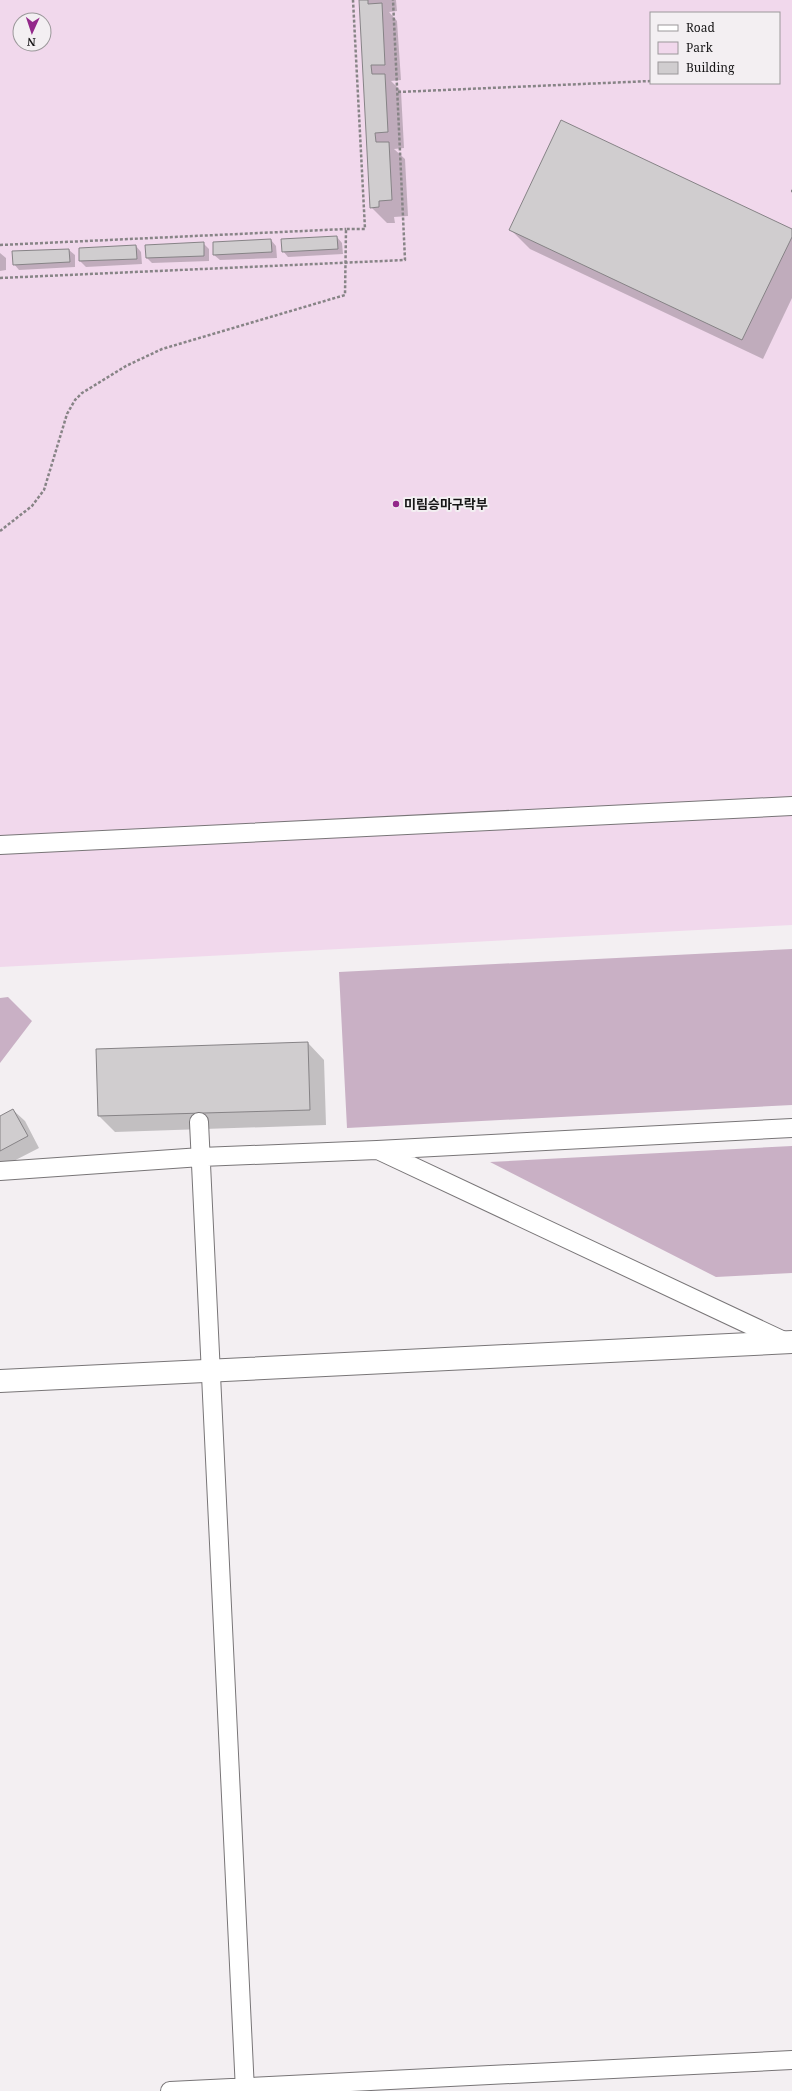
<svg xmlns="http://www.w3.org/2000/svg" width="792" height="2091" viewBox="0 0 792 2091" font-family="'Noto Serif','Noto Sans KR',serif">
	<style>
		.green { fill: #f1d8ec; fill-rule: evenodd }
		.forest { fill: #c9b0c5 }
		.shadow { fill: #0003 }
		.building { fill: #d0cdcf; stroke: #868386 }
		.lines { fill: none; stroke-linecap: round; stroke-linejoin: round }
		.lane-casing { stroke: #787577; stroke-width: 20 }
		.street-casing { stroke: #787577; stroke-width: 24 }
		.path { stroke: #878486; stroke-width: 2.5; stroke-dasharray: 3 2; stroke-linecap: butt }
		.lane { stroke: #fff; stroke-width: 18 }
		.street { stroke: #fff; stroke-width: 22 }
		.poi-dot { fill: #93288a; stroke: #f3eff2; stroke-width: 1.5 }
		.labels { text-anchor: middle; stroke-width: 4; stroke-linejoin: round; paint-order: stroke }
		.poi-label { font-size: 13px; font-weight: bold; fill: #161516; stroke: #f3eff2; text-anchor: start }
	</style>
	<rect width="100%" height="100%" fill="#f3eff2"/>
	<path class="green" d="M0,0H792V925L0,967ZM651,13H779V83H651ZM20,20H44V44H20Z"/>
	<path class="forest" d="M792,949V1105L347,1128L339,972Z
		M8,997L32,1021L0,1063V998Z
		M792,1146V1273L716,1277L490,1162Z"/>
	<path class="shadow" d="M360,0H396L397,11L389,12L397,21L401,80L391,81L401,91L404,148L394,149L405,159L408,216L394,217L395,223H387L371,207Z
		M510,229L792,230V298L763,359L530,249Z
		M337,237L342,243L343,254L288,257L283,251Z
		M271,240L276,246L277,258L220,260L214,255Z
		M203,243L209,249V261L152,263L147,258Z
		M136,246L141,252L142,264L86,267L80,261Z
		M69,250L75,255V267L19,270L14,264L13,252Z
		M0,253L6,258V270L0,271Z
		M308,1043L324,1060L326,1125L115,1132L99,1116L97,1050Z
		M13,1110L25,1121L39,1148L2,1167L0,1166V1117Z"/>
	<path class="building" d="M359,0H368V4L382,3L385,65H371L372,74H385L388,132L375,133L376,142H389L392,200L379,201V207L370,208Z
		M561,120L792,229V237L742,340L509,230Z
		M337,236L338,249L282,252L281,239Z
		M271,239L272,252L213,255V242Z
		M204,242V256L146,258L145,245Z
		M136,245L137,259L79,261V248Z
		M69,249L70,262L13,265L12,251Z
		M308,1042L310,1110L98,1116L96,1049Z
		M13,1109L28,1136L0,1151V1116Z"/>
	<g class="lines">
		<defs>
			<path id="lane" d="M0,845L792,806
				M199,1122L245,2091
				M380,1151L786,1342
				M0,1171L201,1157L377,1150L792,1128
				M170,2091L792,2060"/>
			<path id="street" d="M0,1381L792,1342"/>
		</defs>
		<use href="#lane" class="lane-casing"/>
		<use href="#street" class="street-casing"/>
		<path class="path" d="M398,92L651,81
			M791,191H792
			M0,245L346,229
			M0,278L405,260L393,0
			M0,531L32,506L44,490L67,414L75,400L82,393L126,366L162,349L345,295L346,229H365L353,0"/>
		<use href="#lane" class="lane"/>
		<use href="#street" class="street"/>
	</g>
	<circle class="poi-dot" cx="396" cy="504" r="4"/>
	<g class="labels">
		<g class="poi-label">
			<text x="404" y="509">미림승마구락부</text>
		</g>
	</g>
	<rect x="650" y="12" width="130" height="72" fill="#f3eff2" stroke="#9b989a"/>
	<rect x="658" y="25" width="20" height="6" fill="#ffffff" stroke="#9b989a"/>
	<text x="686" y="32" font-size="12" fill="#161516">Road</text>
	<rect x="658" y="42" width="20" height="12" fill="#f1d8ec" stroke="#9b989a"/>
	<text x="686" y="52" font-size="12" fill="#161516">Park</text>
	<rect x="658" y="62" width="20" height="12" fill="#d0cdcf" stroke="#9b989a"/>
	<text x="686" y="72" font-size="12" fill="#161516">Building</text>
	<g transform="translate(32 32) rotate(183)"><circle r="19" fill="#f3eff2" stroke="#9b989a"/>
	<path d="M0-3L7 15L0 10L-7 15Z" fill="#93288a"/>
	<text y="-6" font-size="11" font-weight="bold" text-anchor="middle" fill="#161516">N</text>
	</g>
</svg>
